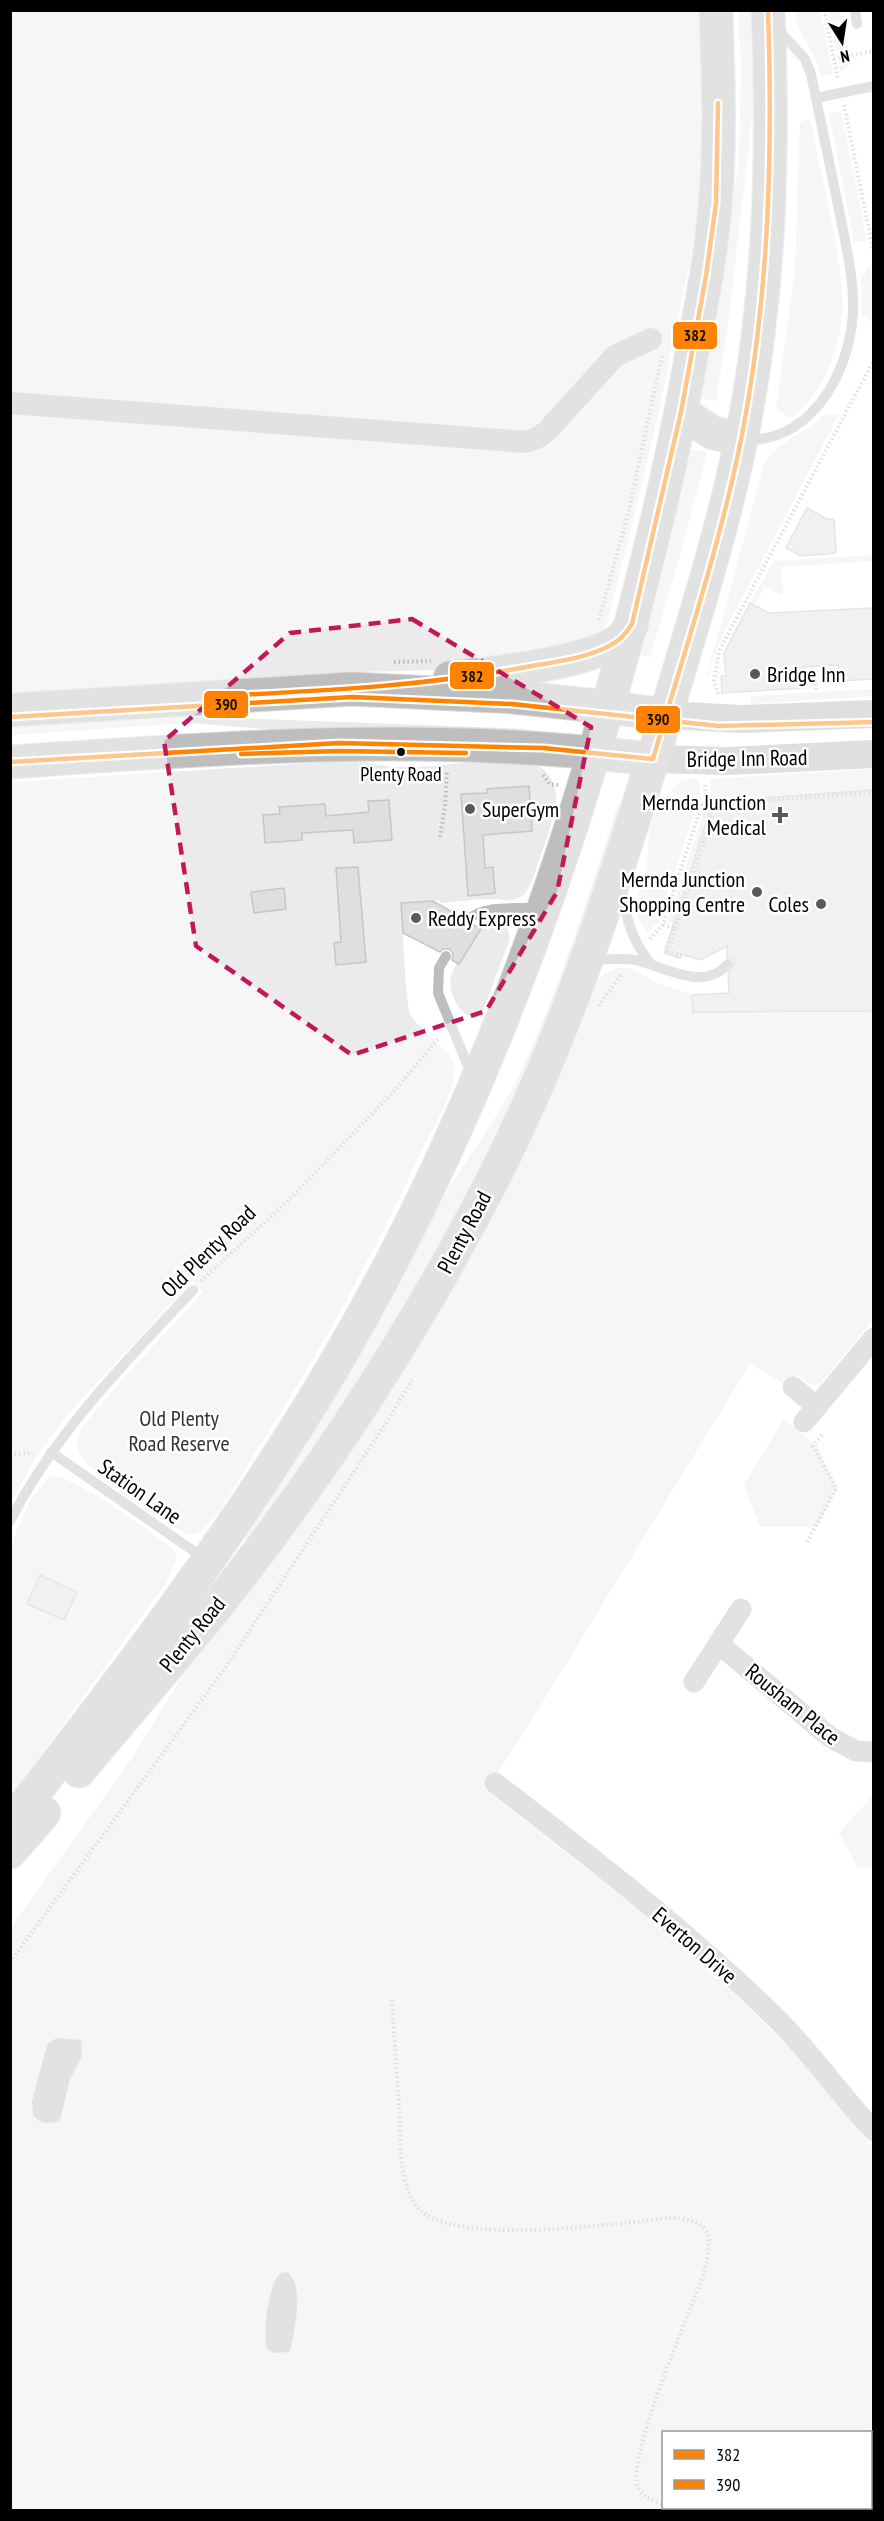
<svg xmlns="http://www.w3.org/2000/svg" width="884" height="2521" viewBox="0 0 884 2521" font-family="'PT Sans Narrow',sans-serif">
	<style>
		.green { fill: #ebebeb; fill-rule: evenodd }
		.water { fill: #bebebe }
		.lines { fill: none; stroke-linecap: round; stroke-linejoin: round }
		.canal { stroke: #bebebe; stroke-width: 22 }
		.building { fill: #dfdfdf; stroke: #c6c6c6; stroke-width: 1.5 }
		.primary-casing { stroke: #dbdbdb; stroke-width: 35 }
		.highway-casing { stroke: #dbdbdb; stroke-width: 35 }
		.path { stroke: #b9b9b9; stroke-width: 4; stroke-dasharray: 1.5 3; stroke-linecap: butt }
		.lane { stroke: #bebebe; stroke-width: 10 }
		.street { stroke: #bebebe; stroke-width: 21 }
		.secondary { stroke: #b8b8b8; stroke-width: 28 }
		.primary { stroke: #bebebe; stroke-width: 33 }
		.highway { stroke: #bebebe; stroke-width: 33 }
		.bus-1-casing { stroke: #fff; stroke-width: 9 }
		.bus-2-casing { stroke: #fff; stroke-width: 9 }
		.bus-1 { stroke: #ff8200; stroke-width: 4.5 }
		.bus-2 { stroke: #ff8200; stroke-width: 4.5 }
		.marked { fill: none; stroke: #c2185b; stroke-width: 4.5; stroke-dasharray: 12 8; stroke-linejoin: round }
		.poi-dot { fill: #595959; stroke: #fff; stroke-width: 2 }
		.bus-dot { fill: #000; stroke: #fff; stroke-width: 2 }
		.labels { text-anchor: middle; stroke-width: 5; stroke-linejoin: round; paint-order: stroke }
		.bus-label { font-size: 20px; fill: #000; stroke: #fff }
		.poi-label { font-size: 22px; fill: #000; stroke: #fff; text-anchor: start }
		.street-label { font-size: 22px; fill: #000; stroke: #fff }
		.park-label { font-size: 22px; fill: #323232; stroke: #fff }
		.line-badge { stroke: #fff; stroke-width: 2 }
		.pale-badge-label { font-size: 16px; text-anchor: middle; font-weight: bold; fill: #111 }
	</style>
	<rect width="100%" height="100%" fill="#fff"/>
	<path class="green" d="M11,11H700L701,169L696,232L660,406L629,538L607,623L600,633L590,642L445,670L353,672L11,694Z
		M738,11H756L754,101L728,325L716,401L699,398L725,233L739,164L741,64Z
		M795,11H820L833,74L821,76C816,52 797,36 795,11Z
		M828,11H839L850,52L849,65L841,72Z
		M841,111L867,241L854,242L829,114Z
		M810,119C817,151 823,183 830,214C842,275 853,322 823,380C814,396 805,408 790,418L776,408L795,270L800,122Z
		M871,264L873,322L862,315L861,277Z
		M825,414L839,415L722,636L712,661L710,676H707L764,464C778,440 806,434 825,414Z
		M690,450L707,452L678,563L650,657L639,654L666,560Z
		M873,555V561L782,567L783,596L765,586L754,606L750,603L774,561Z
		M873,689V696L751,704V696Z
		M182,716L527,729L526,736L265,729L188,723L11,735V726Z
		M359,760C408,777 458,758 509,762C517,762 528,761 536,765C547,769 554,781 556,793C558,814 539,859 532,881L525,894L514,900L482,899L440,903V900L401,903C403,922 405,1005 411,1016C421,1032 457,1054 455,1071C454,1094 434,1126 424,1146C376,1249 322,1350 260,1445C243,1472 224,1509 202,1531L191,1535L185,1533C160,1519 85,1475 78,1448C77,1441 78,1435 81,1430C89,1417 101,1406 110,1394C140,1359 172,1326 203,1292L192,1281L67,1415L35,1459L11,1502V782Z
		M873,769V790L711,799L710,779Z
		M697,778L699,781L701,801L679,796L670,791L681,781Z
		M670,802L695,810L658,923L647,933C642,925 636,917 636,907C636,895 644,883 646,871C650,844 644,828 661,803Z
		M617,807L625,808L616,840L503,1131L410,1307L249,1542L243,1538C285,1479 324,1417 359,1354C384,1309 406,1263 431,1218C456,1171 491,1130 515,1083C558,995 587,899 617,807Z
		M704,811L709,813L673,923L668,922Z
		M492,919C504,918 511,930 509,941L483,1011L470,1016C456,1011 448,989 451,976C454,965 475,931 483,923C487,920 488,920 492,919Z
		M617,968H631L658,983L692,995L693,1012L873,1011V1320L819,1385L809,1384L796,1374L786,1385L750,1364L520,1739L486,1790L650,1918L720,1980L801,2059L873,2148V2510H11V1927L132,1758L196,1654L388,1394L460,1276L498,1204L567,1056L595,985L604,974ZM664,2432H870V2508H664Z
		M784,1419L816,1445L838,1488L818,1527H760L744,1485Z
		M50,1476C72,1473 152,1533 173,1549L177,1558L166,1583L11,1796V1543L31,1499Z
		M873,1795V1867L858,1868L839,1833Z"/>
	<path class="water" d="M57,2038L81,2040L82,2056L70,2079L60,2120C51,2125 39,2124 33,2115L32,2101L46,2049L48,2043Z
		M288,2272C305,2289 294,2328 291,2349L289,2352L275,2353L267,2349C262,2334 269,2284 280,2273Z"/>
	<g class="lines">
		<path class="canal" d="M10,403L526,442L539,437L547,431L615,356L651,339"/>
	</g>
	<path class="building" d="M807,508L827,519H834L836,553L801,556L786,548Z
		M750,603L769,613L873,608V679L839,681L838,665L804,667L805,688L722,693L721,676H726L724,653Z
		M529,786L532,831L483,835L485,868L493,867L495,893L468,896L461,794L487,793V789Z
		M873,790V1011L693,1012L692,995L729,993L728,974L735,963L733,959L727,957V946L700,960L681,954L680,958L664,953L713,801Z
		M389,800L392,840L354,843L353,830L302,833V840L265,843L263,815L280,814L279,807L325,804L326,816L369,812L368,801Z
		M358,867L366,962L336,965L334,943L341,942L336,868Z
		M284,888L286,909L254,913L251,892Z
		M433,901L461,917L460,923L464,928L474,925L481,929L459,964L452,960L453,953L449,949H443L440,952L403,933L401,903Z
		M40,1575L77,1592L64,1620L27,1604Z"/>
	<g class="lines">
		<defs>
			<path id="primary" d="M450,678C493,673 581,664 617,642C624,637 628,631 632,624
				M10,710L352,689L513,697L608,707
				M10,762C205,749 399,734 594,753C530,968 445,1178 331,1371C237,1530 124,1678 10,1824
				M79,1771C123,1718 168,1666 211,1613C323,1474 425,1316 504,1157C567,1029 610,895 653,759
				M10,1852L44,1813"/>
			<path id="highway" d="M716,10C718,75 721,141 715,205C711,257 701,307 691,358C667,492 633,623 594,753L653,759C683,653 719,548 741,440C770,299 774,154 768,10
				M681,412L713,433L741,439
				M608,707L666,715"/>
		</defs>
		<use href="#primary" class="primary-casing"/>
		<use href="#highway" class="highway-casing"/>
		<path class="path" d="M824,10L838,80
			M834,59L874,51
			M844,105L874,255
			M599,620L628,514L662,356
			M394,662L431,661
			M814,666L816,690
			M718,694L714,681L719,651L874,360
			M543,775L550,784L558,785
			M705,785L706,804
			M667,797L695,805L874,793
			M440,837L445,806L447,770
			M663,925L675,929L713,813L708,804
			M675,929L668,951L684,957
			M650,939L663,925L702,804
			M599,1006L622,973
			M201,1281L290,1199L393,1092L439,1038
			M10,1454L32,1453
			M807,1542L836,1488L813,1446L822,1435
			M10,1962L223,1671L388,1420L412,1380
			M392,2000C394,2035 397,2070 399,2105C401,2135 397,2177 415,2204C445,2250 620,2222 672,2218C715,2220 712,2239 704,2274C690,2312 626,2457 638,2487C642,2497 653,2501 664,2504"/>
		<path class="lane" d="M855,10L857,24
			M816,98L874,86
			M745,440C817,442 855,362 853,300C852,268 844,236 838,205C829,161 820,118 811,74L805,59L777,28
			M622,890C626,919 632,941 651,964
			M467,921C481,904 518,909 538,908
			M446,956L439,968L438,993L472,1076
			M593,965L597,960C610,959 623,958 635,960C665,966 702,993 728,964
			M51,1452L205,1559
			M10,1521C56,1432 125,1362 193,1290"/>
		<path class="street" d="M793,1387L816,1406
			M804,1422L874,1338
			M719,1644L830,1737L856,1751L874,1752
			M694,1682L741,1609
			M495,1783C591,1857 688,1932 775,2017C811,2052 839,2094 874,2131"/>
		<path class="secondary" d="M666,715L741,719L874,714
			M653,759L728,761L874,754"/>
		<use href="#primary" class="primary"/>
		<use href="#highway" class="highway"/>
		<defs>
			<path id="bus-1" d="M239,695C335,690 431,685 526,667C553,662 584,659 609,646C620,641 626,634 632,624L681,412L706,276L716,203L718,103
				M10,762L339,743L543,748L653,759C684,653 719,548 741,440C769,298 773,154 768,10"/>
			<path id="bus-2" d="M10,717L352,697L512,704L719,726L874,722
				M241,754L339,751L466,753"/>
		</defs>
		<use href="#bus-1" class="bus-1-casing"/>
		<use href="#bus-2" class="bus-2-casing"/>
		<use href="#bus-1" class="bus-1"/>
		<use href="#bus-2" class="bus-2"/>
	</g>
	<path d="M0 0H884V2521H0ZM412,619L591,727L557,892L486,1011L352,1055L196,946L164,741L290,633Z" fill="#fff" fill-opacity=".55" fill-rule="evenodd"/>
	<path class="marked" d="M412,619L591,727L557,892L486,1011L352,1055L196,946L164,741L290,633Z"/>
	<g class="poi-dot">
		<circle cx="755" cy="674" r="6"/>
		<circle cx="470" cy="809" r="6"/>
		<path d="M777 806h6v6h6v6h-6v6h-6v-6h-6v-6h6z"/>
		<circle cx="757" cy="892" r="6"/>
		<circle cx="821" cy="904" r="6"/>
		<circle cx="416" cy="918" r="6"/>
	</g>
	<circle class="bus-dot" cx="401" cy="752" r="5"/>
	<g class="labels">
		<g class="bus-label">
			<text x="401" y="781">Plenty Road</text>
		</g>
		<g class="poi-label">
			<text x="767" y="682">Bridge Inn</text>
			<text x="766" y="810" text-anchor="end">Mernda Junction<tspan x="766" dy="25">Medical</tspan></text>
			<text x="482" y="817">SuperGym</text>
			<text x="745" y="887" text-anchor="end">Mernda Junction<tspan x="745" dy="25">Shopping Centre</tspan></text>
			<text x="809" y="912" text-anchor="end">Coles</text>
			<text x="428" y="926">Reddy Express</text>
		</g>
		<g class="street-label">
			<text transform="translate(747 758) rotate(-1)" y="8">Bridge Inn Road</text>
			<text transform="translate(464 1232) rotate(-62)" y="8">Plenty Road</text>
			<text transform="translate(208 1251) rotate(-44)" y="8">Old Plenty Road</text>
			<text transform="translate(140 1491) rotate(35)" y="8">Station Lane</text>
			<text transform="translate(192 1634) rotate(-51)" y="8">Plenty Road</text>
			<text transform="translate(793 1704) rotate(39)" y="8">Rousham Place</text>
			<text transform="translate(695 1945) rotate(41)" y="8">Everton Drive</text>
		</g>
		<g class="park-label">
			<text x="179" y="1426">Old Plenty<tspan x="179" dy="25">Road Reserve</tspan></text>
		</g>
	</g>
	<g class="line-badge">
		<rect x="672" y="321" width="46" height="29" rx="6" fill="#ff8200"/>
		<rect x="449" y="661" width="46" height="29" rx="6" fill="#ff8200"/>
		<rect x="203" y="690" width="46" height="29" rx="6" fill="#ff8200"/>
		<rect x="635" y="705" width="46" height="29" rx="6" fill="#ff8200"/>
	</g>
	<g class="pale-badge-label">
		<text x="695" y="341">382</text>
		<text x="472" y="682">382</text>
		<text x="226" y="710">390</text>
		<text x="658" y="725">390</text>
	</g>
	<rect width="884" height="2521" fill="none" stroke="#000000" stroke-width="24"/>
	<rect x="662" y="2431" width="210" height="78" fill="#ffffff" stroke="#999999" stroke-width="1.5"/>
	<rect x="674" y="2450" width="30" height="9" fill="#ff8200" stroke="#999999" stroke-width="1.5"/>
	<text x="716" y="2461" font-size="18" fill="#000000">382</text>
	<rect x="674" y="2480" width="30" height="9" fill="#ff8200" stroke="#999999" stroke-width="1.5"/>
	<text x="716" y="2491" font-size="18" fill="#000000">390</text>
	<g transform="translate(842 42) rotate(168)" stroke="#ffffff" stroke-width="4.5" paint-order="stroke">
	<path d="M0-4.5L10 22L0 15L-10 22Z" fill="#000000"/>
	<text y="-9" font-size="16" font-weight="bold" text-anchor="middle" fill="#000000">N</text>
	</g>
</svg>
